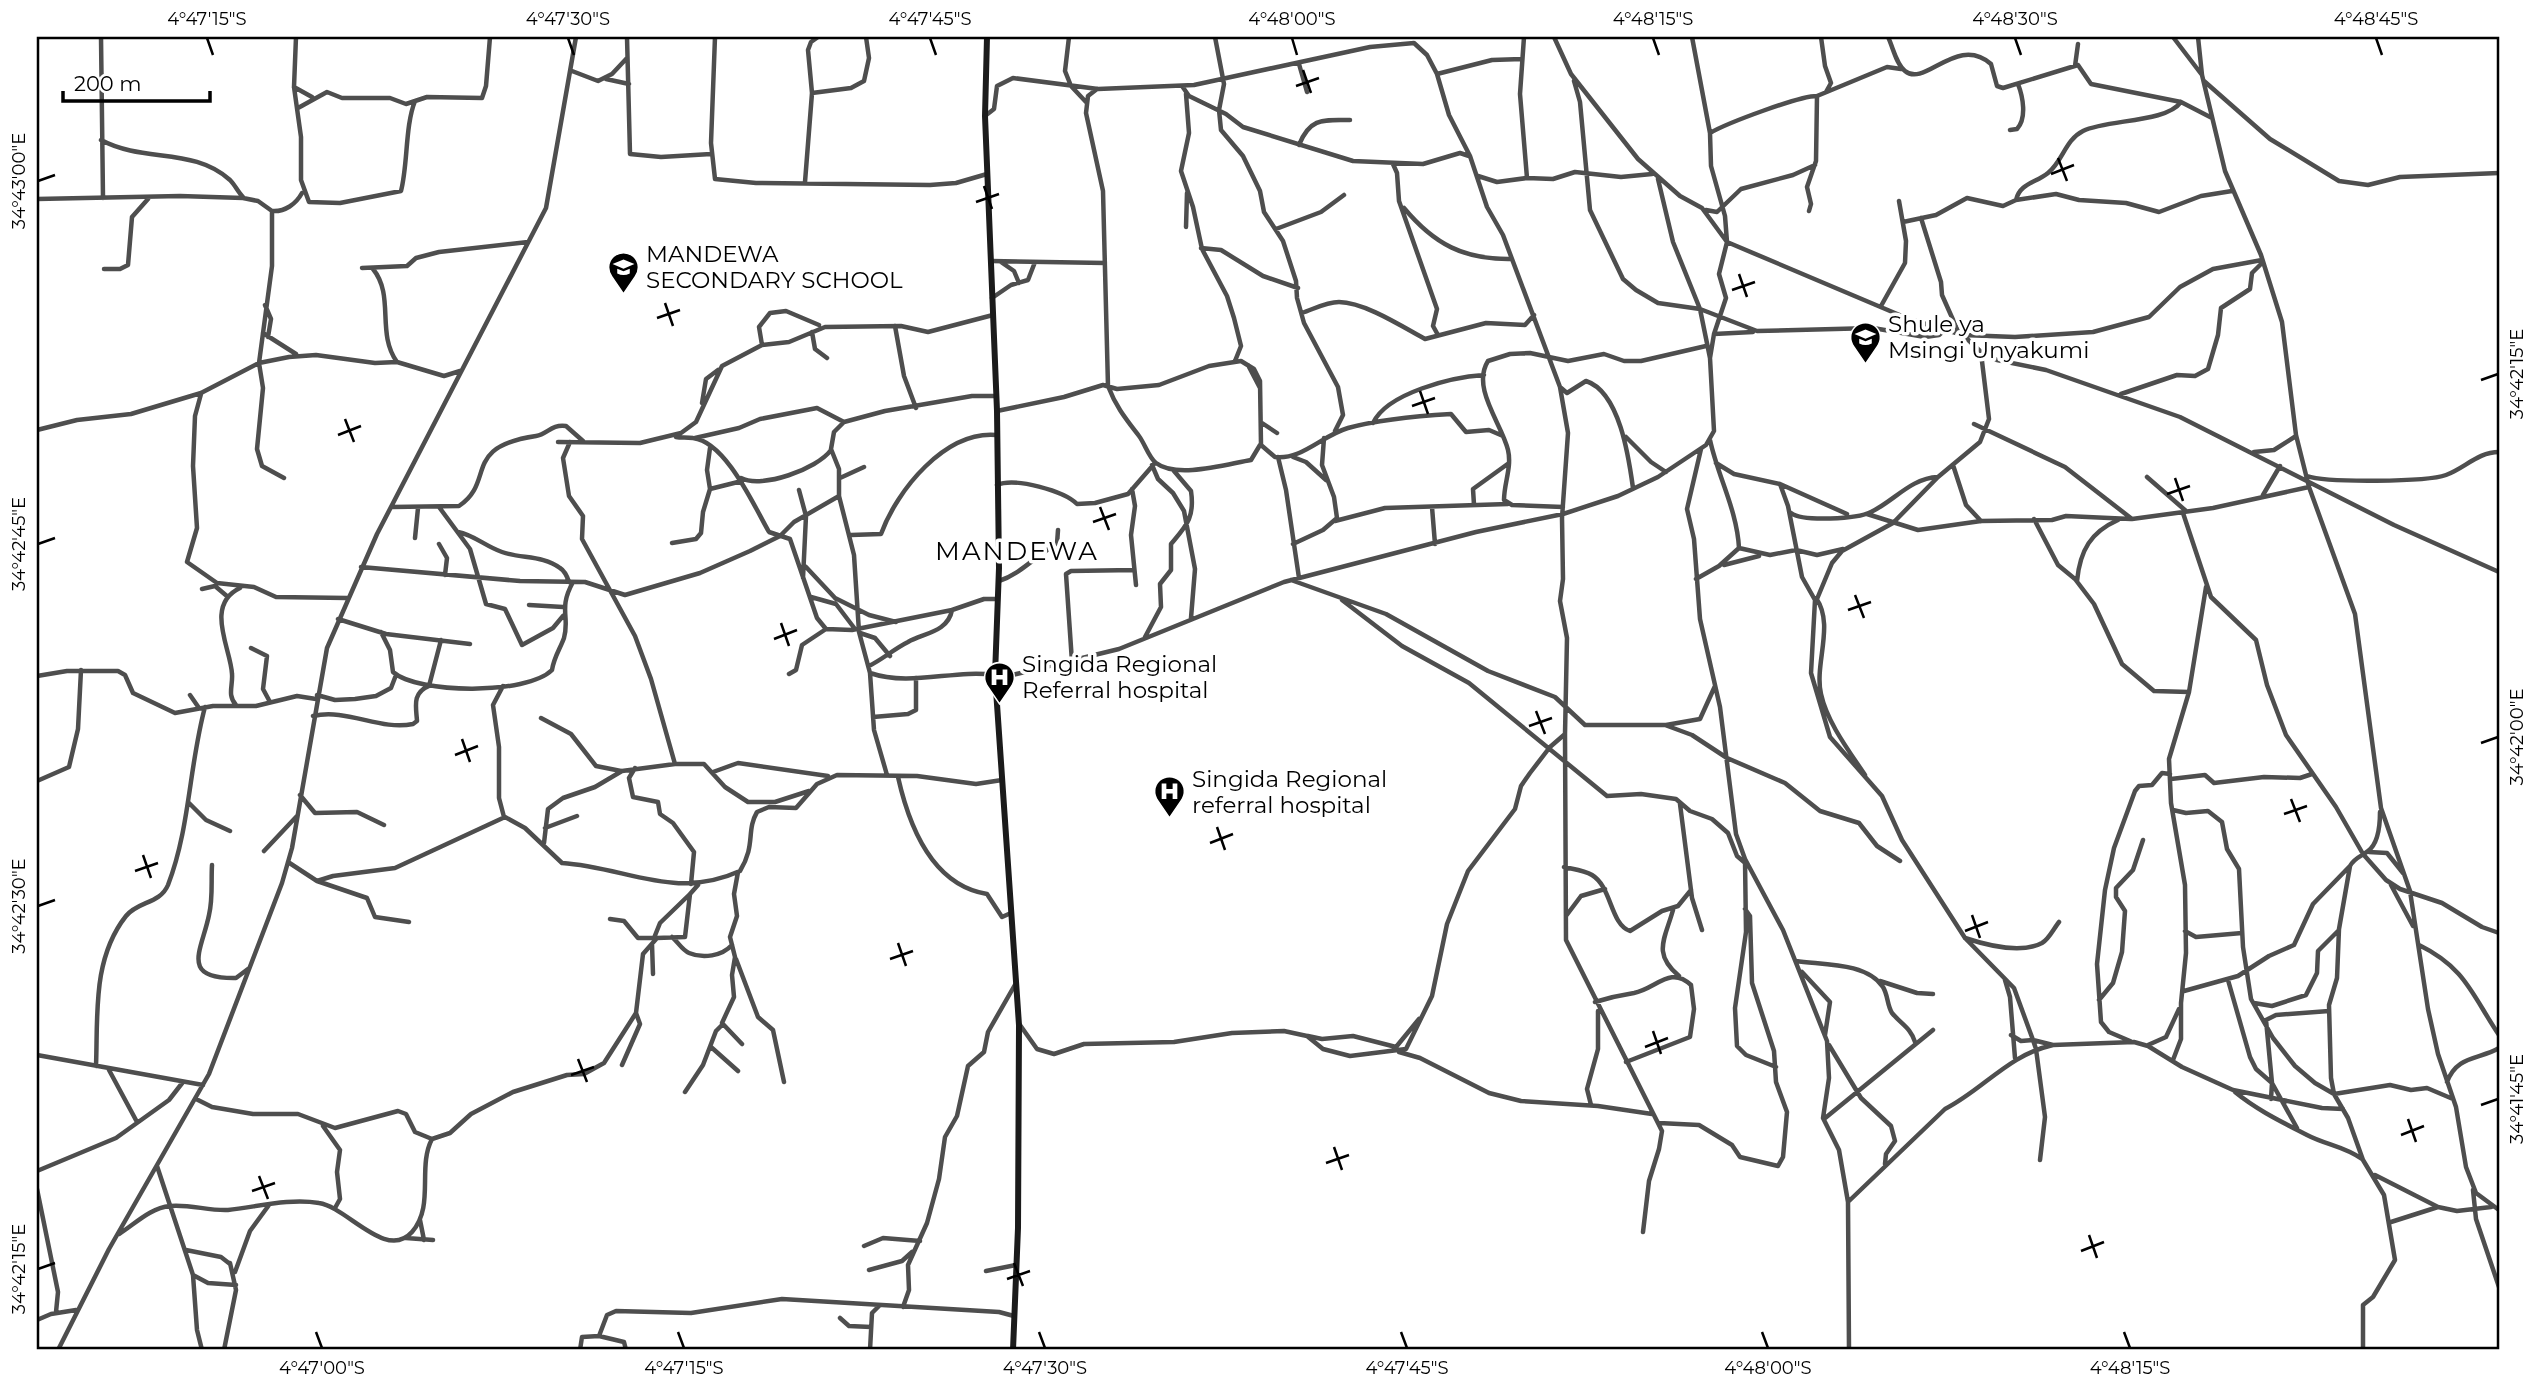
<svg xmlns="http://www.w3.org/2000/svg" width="2536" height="1387" viewBox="0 0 2536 1387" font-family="Montserrat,sans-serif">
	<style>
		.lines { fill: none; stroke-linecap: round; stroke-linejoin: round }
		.street { stroke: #4e4e4e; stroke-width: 4.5 }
		.secondary { stroke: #1b1b1b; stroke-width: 6 }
		.ticks { fill: none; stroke: #000; stroke-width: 2.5 }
		.labels { text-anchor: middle; stroke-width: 7; stroke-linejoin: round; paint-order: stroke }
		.poi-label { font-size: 23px; fill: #000; stroke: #fff; text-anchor: start }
		.quarter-label { font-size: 26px; letter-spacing: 2px; fill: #000; stroke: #fff }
		.neatline { fill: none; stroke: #000; stroke-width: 2.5 }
		.ticks-label { font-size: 18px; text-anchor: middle; fill: #000 }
	</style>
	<rect width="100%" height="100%" fill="#fff"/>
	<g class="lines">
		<path class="street" d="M101,37L103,198
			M296,37L294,87L301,137V180L309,202L340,203L401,191C408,164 405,126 415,101
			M627,37L630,154L661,157L711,154
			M715,37L711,143L715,179L756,183L930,185L956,183L987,174
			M1069,37L1065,71L1071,86L1086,102
			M1215,37L1224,84L1219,110L1221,130L1243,156L1260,191L1264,212L1283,241L1296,281L1297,298L1304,323L1338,387L1343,415L1335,431
			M1524,37L1520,94L1527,178
			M1554,37L1571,74L1638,159L1680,196L1702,208L1727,242L1909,319L1963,335L2015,337L2093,332L2149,317L2180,287L2213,269L2262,260
			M1821,37L1825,66L1831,83L1826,92
			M1888,37C1893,47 1896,64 1905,71C1925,88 1957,34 1991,64L1997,86L2003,88L2078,65L2091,84L2181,102L2212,118
			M2173,37L2202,75
			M2198,37L2202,75L2225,171L2261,255L2282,322L2296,435L2309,487L2355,614L2381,808L2410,891L2428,1009L2438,1054L2456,1107L2466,1167L2476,1193L2499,1210
			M1299,64L1307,92
			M2075,66L2078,44
			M572,71L598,81L612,74L627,58
			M1437,74L1492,60L1522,59
			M606,79L629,84
			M1574,81L1580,102L1590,210L1623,279L1636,290L1658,303L1700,309L1757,331L1873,328L1925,337L1939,335L1947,328
			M2204,81L2270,139L2339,181L2368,185L2400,177L2499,173
			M1182,86L1189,96L1226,114L1243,127L1353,161L1423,164L1460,153L1469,156
			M294,87L312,97
			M1097,89L1088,96L1086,113L1103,191L1108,386C1116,407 1126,419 1139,436C1145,444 1149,458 1156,463C1177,479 1227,464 1251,460L1260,445
			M812,93L851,88L864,81L869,58L866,37
			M1186,94L1189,133L1181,171L1193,207L1202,249L1227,296L1234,318L1241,346L1235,361
			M298,108L327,92L342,98H390L406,104L427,97L482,98L486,86L490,37
			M985,116L994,109L997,86L1013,78L1098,89L1194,85L1370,47L1414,43L1427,55L1437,74L1449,115L1470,156L1487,207L1503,235L1560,387L1567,393L1586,381C1620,392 1629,459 1633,488
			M2010,130L2017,129C2027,118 2023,97 2018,84
			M1710,133C1727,123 1799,96 1817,96L1887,67L1901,69
			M101,140C144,163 194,147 230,180C235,185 238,192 243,197
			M1299,145C1310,117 1324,120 1350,120
			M1393,164L1397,173L1399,201L1437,309L1433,326L1438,335
			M1478,176L1497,182L1527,178L1553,179L1575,172L1621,177L1652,174
			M1658,179L1673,242L1700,309L1710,358
			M805,182L812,93L808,50L811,42L818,37
			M37,199L180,196L243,198L258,201L272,211V266L259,363L263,388L257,449L262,466L284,478
			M2016,200C2020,183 2036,183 2048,173C2063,161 2065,140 2083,131C2107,119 2166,123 2181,102
			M1404,208C1434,244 1464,260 1512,259
			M1706,210L1717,212L1741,189L1793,175L1815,165
			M272,211C285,212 296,204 302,193
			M1809,211L1811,204L1807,187L1816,161L1817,96
			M1921,218L1941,282L1942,295L1958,331
			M1903,222L1936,215L1967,198L2003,206L2016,200L2056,194L2079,200L2126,203L2159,212L2201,196L2232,191
			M1186,227L1187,193
			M1276,229L1321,212L1344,195
			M1201,248L1221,250L1263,276L1298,288
			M991,261L1105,263
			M1001,262L1014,271L1019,283
			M362,268L407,266L416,258L439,252L528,242
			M104,269H120L128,265L132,217L148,199
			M373,269C395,296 376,333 397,362
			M992,298L1011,285L1028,280L1035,262
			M265,305L271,319L268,337
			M1881,306L1905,263L1906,241L1899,201
			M1302,313C1314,309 1326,302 1339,302C1364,302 1403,327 1425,339L1486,323L1525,325L1534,315
			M895,326L904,376L916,408
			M812,332L815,349L827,358
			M263,333L296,354
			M1714,334L1753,332
			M1963,335L1981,352L1997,360L2046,370L2180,417L2394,525L2499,572
			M762,345L759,327L770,313L786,311L819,325
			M1248,365L1260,388
			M201,394L195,416L193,466L197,528L187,562L217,583L254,587L276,597L347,598
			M2121,394L2177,375L2195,376L2208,369L2218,335L2221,308L2250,289L2252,273L2262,263
			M702,403L706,379L718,370
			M997,411L1064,397L1103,385L1117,389L1159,385L1209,366L1241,361L1254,369L1260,381L1261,445L1275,457C1302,460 1321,436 1348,428C1381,419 1417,416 1451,414L1466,432L1489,430L1503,436
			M1262,423L1277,433
			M1373,423C1387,393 1452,377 1484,375
			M1974,424L2065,467L2132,519L2213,508L2309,487
			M37,430L77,420L131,414L201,393L259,363L289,357L316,355L375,363L397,362L444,376L460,371
			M676,437C681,438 687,437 693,438C726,442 754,506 769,532L790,539L817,618L826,629L852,630L952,610
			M1626,437L1651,462L1666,472
			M695,438L739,428L760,419L817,408L844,422
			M558,442L640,443L681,433L696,422L722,366L762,345L789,342L825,327L901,326L928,332L993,315
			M570,442L563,458L569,496L583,516L582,539L635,636L651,679L675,764
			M1701,449L1687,509L1694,539L1700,619L1720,707L1736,834L1745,859L1783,930L1827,1041L1829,1078L1823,1118L1839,1150L1848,1202L1849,1350
			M2254,452L2274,450L2296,436
			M1278,457L1286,490L1299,578
			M1293,457L1306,462L1326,480
			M1716,463L1734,474L1780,484L1847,514
			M1152,465L1158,479L1173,493L1184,511L1195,569L1191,618
			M1953,465L1966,505L1981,521
			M2307,476C2326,483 2427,482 2446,475C2465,468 2478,452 2499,452
			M2147,477L2186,511
			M741,478C762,489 817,469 831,450
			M840,478L864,467
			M1780,484L1788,506L1802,577L1815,600L1811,673L1830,737L1882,796L1902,840L1965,938L2014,988L2033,1040L2053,1045L2134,1042L2148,1046L2182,1067L2233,1090L2322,1108L2343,1109
			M997,485C1015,477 1064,491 1077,504L1095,503L1128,494L1155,463
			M710,489L742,481
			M1132,489L1135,506L1131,535L1136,585
			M799,490L806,516L803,578
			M2263,495L2280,466
			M1474,505L1473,489L1509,463
			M392,507L459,506C496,481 461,447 536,436C548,434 551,424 566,426L583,441
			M439,507L470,549L486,604L505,609L522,645L553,628L563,616
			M1432,507L1435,544
			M1563,507L1512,505L1504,500C1504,483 1512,467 1508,450C1502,424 1471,388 1488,361L1510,354L1530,353L1568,361L1604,354L1624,361H1641L1706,346
			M1791,513C1803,522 1857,519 1871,512C1894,501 1911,478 1938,477
			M2183,513L2211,597L2256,640L2267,685L2286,735L2336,807L2363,854L2386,880L2400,889L2442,903L2482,927L2499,933
			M1867,514L1918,530L1981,521L2052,520L2066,516L2131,519
			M2034,519L2058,565L2075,579L2094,604L2122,664L2154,691L2189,692
			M1335,521L1385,508L1508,504
			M458,532C474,535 485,546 502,552C521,559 543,555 560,568C565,571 567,576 569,582
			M851,535L881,534C897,490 945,431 996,435
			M415,538L418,508
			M672,543L696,539L701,533L703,512L710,489L707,470L710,448
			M439,544L447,558L445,575
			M1293,544L1323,530L1337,518L1334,497L1322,465L1324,438
			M1739,548L1770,555L1796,550L1817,555L1843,549
			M1724,565L1759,556
			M361,567L520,581L585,582L625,595L700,573L750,551L780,536L794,522L839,496
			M806,567L836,599
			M1696,579L1719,566L1739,548C1737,510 1718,477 1710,440
			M1291,580L1386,614L1488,671L1555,697L1585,725H1665L1692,735L1727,758L1785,783L1820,811L1859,823L1877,846L1900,861
			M999,581C1021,574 1036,555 1057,544L1058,530
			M2077,581C2080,550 2091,532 2118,520
			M202,589L215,586L228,597
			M811,597L836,604L855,629
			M835,598L869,615L896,622
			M1816,598C1835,625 1814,664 1821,694C1827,722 1849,751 1865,775
			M1817,599L1832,563L1842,551L1893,523L1938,477L1980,442L1989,419L1981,353
			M1342,600L1402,646L1469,683L1607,796L1641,794L1676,799L1690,811L1712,819L1728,833L1737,856L1744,862
			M529,605L563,607
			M338,619L386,634L470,644
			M381,632L390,650L393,672C418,694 527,695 552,670C554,657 560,649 564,638C570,617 558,609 573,582
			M860,633L875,638L890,656
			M1145,637L1161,607L1160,584L1171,570V544C1186,526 1195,518 1191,491L1174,471
			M251,648L267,656L263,689L270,702
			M1072,662L1066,574L1071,571L1134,570
			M869,666C883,659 894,649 908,642C924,633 948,632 952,610L984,599H997
			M870,673C911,687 954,669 995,675
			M789,674L796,670L802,645L826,629
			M37,676L67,671H118L125,675L133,693L175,713L213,706H256L297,696L316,699
			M996,679L1119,649L1284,582L1476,532L1563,514L1618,496L1658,477L1706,445L1714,431L1710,358L1714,334L1726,298L1719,274L1727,242L1725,216L1711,166L1710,133L1692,37
			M503,686L493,705L499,747V798L504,817
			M190,695L199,708
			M317,695L335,700L355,699L376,696L391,688L396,675
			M236,705C227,695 233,686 232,674C231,649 204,605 240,588
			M313,716C347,708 380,731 413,724L417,721C416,706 412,693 429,686L441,640
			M873,717L908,714L916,710V678
			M541,718L571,734L596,766L621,771
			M1666,725L1700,719L1715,686
			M1565,734L1566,940L1662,1131L1659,1149L1649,1181L1643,1232
			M635,768L629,778L633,797L658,802L660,814L673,823L694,852L691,884
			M713,772L738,763L828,776
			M887,775L874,730L870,673L859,632L854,555L839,496V469L831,449L834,432L844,422L885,411L972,396H996
			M898,777C909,826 932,885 987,894L1002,917L1011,913
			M2171,779L2205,775L2214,783L2264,777L2300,778L2312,774
			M37,781L69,767L78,729L81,670
			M300,795L315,813L357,812L384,825
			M188,802L206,820L230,831
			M1680,804L1692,898L1702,930
			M2173,810L2186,813L2208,811L2222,822L2227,849L2239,869L2243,947L2251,999L2273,1038L2295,1066L2315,1083L2334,1094L2390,1085L2411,1090L2427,1088L2453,1099
			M545,828L577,816
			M544,843L548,809L563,798L595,787L622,771L675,764H704L725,787L748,802H775L809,791
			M264,851L297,816
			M2369,852L2387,853L2403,873
			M1745,860L1746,932L1735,1008L1737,1046L1746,1055L1776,1067
			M288,862L317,881L333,876L395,868L505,817L525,828L562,863C626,867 674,901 740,871C756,845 746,831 757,812L769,807L796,808L817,784L837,775L917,776L976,784L1002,780
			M212,865C211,881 213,899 209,915C202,950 179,979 236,978L248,969
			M1564,867C1572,869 1584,870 1592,875C1612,887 1610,924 1630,931L1662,911L1678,906L1691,890
			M738,872L734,894L737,916L730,937L735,957L732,975L734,997L722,1023L742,1044
			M317,881L367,898L375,917L409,922
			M2391,885L2413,926
			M1673,910C1665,939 1652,953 1679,976
			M1566,916L1581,896L1605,889
			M610,919L624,921L638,938H654
			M2185,931L2196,937L2242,933
			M672,937C678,942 682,950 689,953C703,959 722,956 732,945
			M654,938L660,923L690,894
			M1965,938C1986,945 2021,954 2042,943C2049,939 2054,928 2059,922
			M652,944L653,974
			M2419,945C2466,968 2472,995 2499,1035
			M736,959L758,1017L773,1030L784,1082
			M1796,961C1822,965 1866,962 1883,987C1888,995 1887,1005 1892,1013C1901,1024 1911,1028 1915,1042
			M1802,972L1830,1002L1825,1035
			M2005,980L2010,997L2015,1058
			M2228,980L2250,1057L2256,1069L2272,1083L2297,1128
			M1880,981L1917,993L1933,994
			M2184,991L2238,976L2269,956L2294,945L2313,904L2349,867
			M2099,1000L2113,983L2122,952L2125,911L2116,897V888L2133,870L2143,840
			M1595,1002C1608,998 1621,995 1634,993C1656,989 1670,965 1691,985L1694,1009L1690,1037L1626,1062
			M2254,1003L2272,1006L2306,995L2317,973L2318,951L2338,931
			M1020,1025L1037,1049L1054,1054L1084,1044L1174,1042L1232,1033L1284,1031L1307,1036L1323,1049L1350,1056L1406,1049L1432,996L1447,924L1468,871L1515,809L1521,786L1530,773L1550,747L1565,734L1567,638L1560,601L1563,579L1562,518L1568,433L1560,387
			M2011,1035L2021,1041L2033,1040L2036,1049L2045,1117L2040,1160
			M1308,1036L1322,1039L1353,1036L1396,1047
			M2130,1041L2109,1032L2101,1022L2097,964L2105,890L2114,848L2135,791L2139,786L2152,785L2162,773L2170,774
			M1829,1045L1861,1098L1891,1126L1895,1141L1886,1154L1885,1164
			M2148,1045L2166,1037L2179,1009
			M711,1047L738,1071
			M1396,1047L1419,1019
			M1399,1052L1420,1058L1489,1093L1521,1101L1598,1106L1652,1114
			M37,1055L203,1085
			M2173,1060L2181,1039V1003L2186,953L2185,885L2171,803L2169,759L2189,692L2206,587
			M622,1065L640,1024L636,1013
			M96,1066C98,1016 92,959 126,916C138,901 160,904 168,885C190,828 189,766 205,707
			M109,1070L137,1122
			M2447,1082C2457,1055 2479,1060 2499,1048
			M685,1092L703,1065L716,1031L723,1024
			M2235,1092C2257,1110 2282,1122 2307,1135C2326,1145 2344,1146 2362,1159
			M196,1099L212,1107L253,1114H298L335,1128L398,1111L406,1114L415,1132L432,1139
			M2271,1099L2272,1083L2266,1020L2276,1015L2329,1011
			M1591,1105L1587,1089L1598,1049V1011
			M1824,1119L1933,1030
			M1659,1123L1699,1125L1732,1145L1740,1157L1778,1166L1783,1157L1787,1112L1776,1082L1774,1051L1752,983L1750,916L1745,909
			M323,1126L340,1150L337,1172L340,1199L335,1208
			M157,1166L193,1275L197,1330L202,1350
			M37,1171L116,1138L169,1100L183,1082
			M2375,1175L2438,1207
			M37,1189L58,1292L56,1312
			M2473,1190L2476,1219L2499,1287
			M1849,1201L1945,1109C1984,1089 2008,1055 2053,1045
			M420,1220L424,1240
			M2391,1222L2438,1207L2457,1211L2491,1207
			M119,1234C135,1224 150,1208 170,1206C189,1204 209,1211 228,1210C257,1207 289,1198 319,1203C347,1207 386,1261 412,1232C435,1206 417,1167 432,1139L450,1133L471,1114L513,1092L567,1075L584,1074L604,1063L636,1013L643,954L657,938L685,937L690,894L698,885
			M406,1238L433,1240
			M864,1246L883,1238L920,1241
			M186,1250L221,1257L230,1264
			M869,1270L902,1261L912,1252
			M986,1271L1016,1265
			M235,1272L250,1231L269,1205
			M193,1275L208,1283L236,1285
			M903,1307L909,1290L908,1265L927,1223L939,1179L945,1137L957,1116L968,1066L984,1052L988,1032L1016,983
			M840,1318L849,1326L871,1327
			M37,1320L51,1314L76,1310
			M599,1336L624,1342L626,1350
			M58,1350L109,1249L209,1074L282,883L292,848L327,648L377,534L546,208L576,37
			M224,1350L236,1290L230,1263
			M580,1350L582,1337L599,1336L607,1315L616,1311L691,1313L782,1299L999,1312L1014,1316
			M870,1350L872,1313L879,1306
			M2363,1350V1305L2373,1297L2395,1260L2384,1195L2363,1160L2348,1118L2334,1094L2331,1078L2329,1005L2337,978L2339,929L2350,866C2355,857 2361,857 2368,851C2379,843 2380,825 2380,812"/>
		<path class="secondary" d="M987,37L985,116L997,411L999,568L995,675L1019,1025L1018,1228L1013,1350"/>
	</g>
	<path class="ticks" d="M207,38L213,55M568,38L574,55M930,38L936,55M1292,38L1297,55M1653,38L1659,55M2015,38L2021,55M2376,38L2382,55M1303,70L1311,93M1296,86L1319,78M2058,158L2067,181M2051,174L2074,165M38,181L55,175M984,186L992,209M976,202L999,194M1739,274L1747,297M1732,290L1755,282M665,303L673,326M657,318L680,310M2481,380L2498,374M1420,391L1428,414M1412,406L1435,398M345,419L354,442M338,435L361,426M2175,478L2183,501M2167,494L2190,486M1100,507L1109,530M1093,522L1116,514M38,544L55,538M1855,595L1864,618M1848,610L1871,602M781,623L789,646M774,639L797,630M1536,711L1545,734M1529,726L1552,718M462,739L470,762M2481,743L2498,737M455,755L478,746M2291,799L2300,822M2284,814L2307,806M1217,827L1225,850M1210,843L1233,834M143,855L151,878M135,871L158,863M38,906L55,900M1972,915L1980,938M1965,931L1988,922M898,943L906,966M890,959L913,951M1653,1031L1661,1054M1645,1047L1668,1038M578,1059L587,1082M571,1075L594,1067M2481,1105L2498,1099M2408,1119L2416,1142M2401,1135L2424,1126M1334,1147L1342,1170M1326,1163L1349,1155M259,1176L268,1199M252,1191L275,1183M2089,1235L2097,1258M2081,1251L2104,1242M1014,1263L1023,1286M38,1269L55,1263M1007,1279L1030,1271M316,1332L322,1348M678,1332L684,1348M1039,1332L1045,1348M1401,1332L1407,1348M1762,1332L1768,1348M2124,1332L2130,1348"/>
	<defs>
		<symbol id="school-pin" viewBox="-11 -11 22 30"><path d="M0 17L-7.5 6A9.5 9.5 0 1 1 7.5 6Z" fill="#000" stroke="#fff"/><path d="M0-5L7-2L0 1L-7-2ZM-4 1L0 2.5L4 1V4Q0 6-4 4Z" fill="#fff"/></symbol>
		<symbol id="hospital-pin" viewBox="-11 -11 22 30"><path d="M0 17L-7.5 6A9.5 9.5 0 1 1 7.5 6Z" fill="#000" stroke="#fff"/><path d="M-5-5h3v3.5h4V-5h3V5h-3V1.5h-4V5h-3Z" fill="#fff"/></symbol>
	</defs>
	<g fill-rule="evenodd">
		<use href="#school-pin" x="606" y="250" width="35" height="47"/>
		<use href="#school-pin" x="1848" y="320" width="35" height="47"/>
		<use href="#hospital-pin" x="982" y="660" width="35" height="47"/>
		<use href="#hospital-pin" x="1152" y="774" width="35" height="47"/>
	</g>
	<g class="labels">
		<g class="poi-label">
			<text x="646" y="262">MANDEWA<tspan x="646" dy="26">SECONDARY SCHOOL</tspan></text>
			<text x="1888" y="332">Shule ya<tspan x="1888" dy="26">Msingi Unyakumi</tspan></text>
			<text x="1022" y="672">Singida Regional<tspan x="1022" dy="26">Referral hospital</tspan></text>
			<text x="1192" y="787">Singida Regional<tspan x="1192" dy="26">referral hospital</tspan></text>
		</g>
		<g class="quarter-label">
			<text x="1017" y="560">MANDEWA</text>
		</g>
	</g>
	<rect width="2536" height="1387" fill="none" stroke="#ffffff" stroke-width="77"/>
	<path d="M63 91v10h147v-10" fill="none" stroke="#000000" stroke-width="3.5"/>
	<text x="74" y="91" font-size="21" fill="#000000" stroke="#ffffff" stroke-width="5" paint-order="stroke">200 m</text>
	<rect x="38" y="38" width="2460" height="1310" class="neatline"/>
	<g class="ticks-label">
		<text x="207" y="25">4°47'15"S</text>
		<text x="568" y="25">4°47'30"S</text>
		<text x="930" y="25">4°47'45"S</text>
		<text x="1292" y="25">4°48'00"S</text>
		<text x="1653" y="25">4°48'15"S</text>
		<text x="2015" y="25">4°48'30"S</text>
		<text x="2376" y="25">4°48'45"S</text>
		<text transform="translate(19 181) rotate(-90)" y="6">34°43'00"E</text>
		<text transform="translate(2517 374) rotate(-90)" y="6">34°42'15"E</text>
		<text transform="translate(19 544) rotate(-90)" y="6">34°42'45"E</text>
		<text transform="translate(2517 737) rotate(-90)" y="6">34°42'00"E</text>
		<text transform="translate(19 906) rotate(-90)" y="6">34°42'30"E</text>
		<text transform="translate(2517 1099) rotate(-90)" y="6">34°41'45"E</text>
		<text transform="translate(19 1269) rotate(-90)" y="6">34°42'15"E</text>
		<text x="322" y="1374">4°47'00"S</text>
		<text x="684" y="1374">4°47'15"S</text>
		<text x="1045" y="1374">4°47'30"S</text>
		<text x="1407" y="1374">4°47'45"S</text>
		<text x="1768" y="1374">4°48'00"S</text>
		<text x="2130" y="1374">4°48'15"S</text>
	</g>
</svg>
